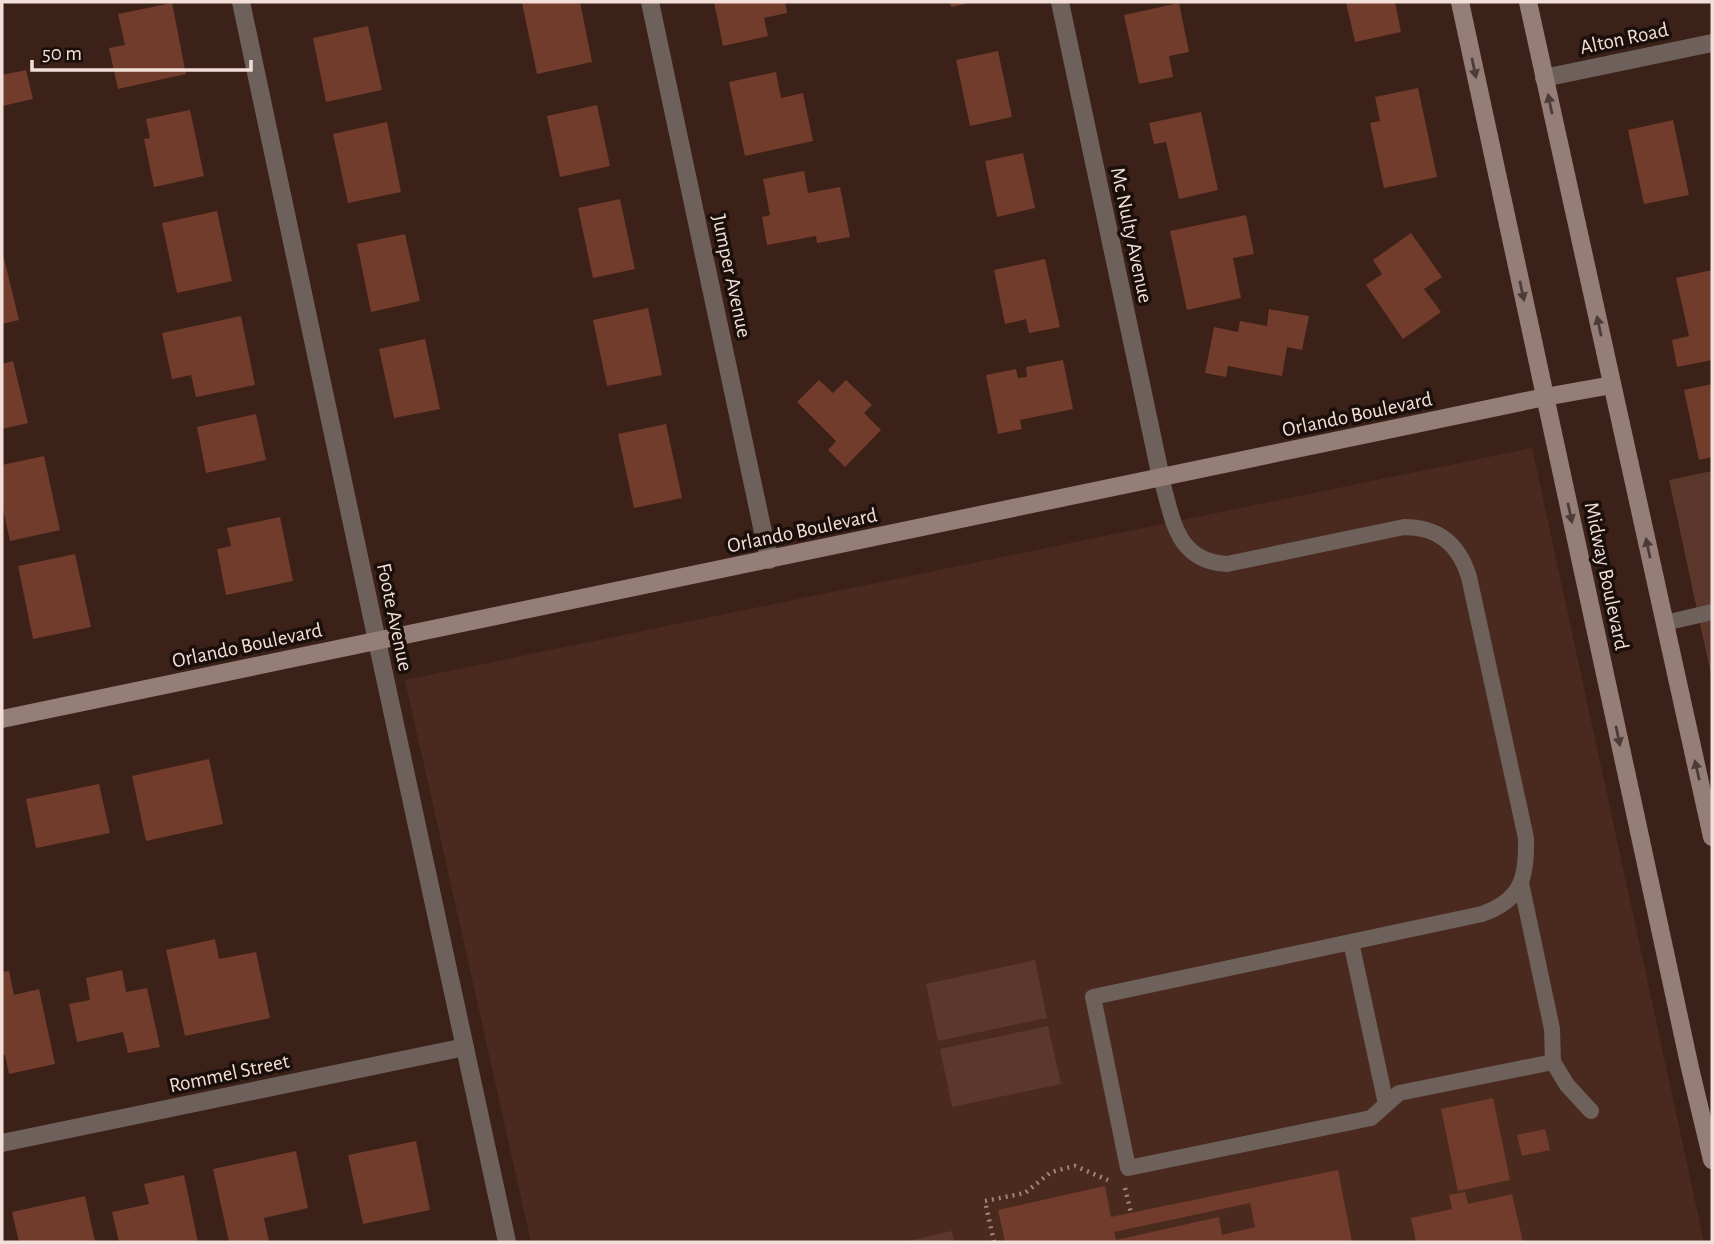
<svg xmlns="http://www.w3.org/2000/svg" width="1714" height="1244" viewBox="0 0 1714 1244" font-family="'Alegreya Sans',sans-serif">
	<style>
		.built { fill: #4a2a1f }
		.green { fill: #5c372b }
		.building { fill: #713c2b; fill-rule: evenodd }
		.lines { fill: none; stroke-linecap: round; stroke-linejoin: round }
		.path { stroke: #9c857e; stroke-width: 4.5; stroke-dasharray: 2 5; stroke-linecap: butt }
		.lane { stroke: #6e605b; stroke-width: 16 }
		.street { stroke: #6e605b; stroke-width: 18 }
		.secondary { stroke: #957e77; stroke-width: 18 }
		.oneway { fill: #4c3b36 }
		.labels { text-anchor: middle; stroke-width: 7; stroke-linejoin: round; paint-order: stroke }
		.street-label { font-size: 21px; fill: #f2dfd9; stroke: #1b0f0b }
	</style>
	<rect width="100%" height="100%" fill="#3c2119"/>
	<path class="built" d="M1532,448L1704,1242H531L405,680Z"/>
	<path class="green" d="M1712,471V679L1669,480Z
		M1035,960L1047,1018L938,1041L926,984Z
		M1048,1026L1061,1084L952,1107L940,1049Z
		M952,1231L954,1242H904Z"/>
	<path class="building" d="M528,2H580L592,62L537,74L522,3Z
		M714,2H785L787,13L764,18L768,36L723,46Z
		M950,2H970V3L951,7Z
		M1346,2H1395L1401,32L1355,42Z
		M172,3L186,74L118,89L109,48L125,45L118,14Z
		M1179,3L1189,52L1169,56L1173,77L1139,84L1124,15Z
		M368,26L382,90L326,102L313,38Z
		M998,51L1012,117L970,126L956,60Z
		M26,70L33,99L2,106V75Z
		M776,72L781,98L803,93L813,141L745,156L729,82Z
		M1418,88L1437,177L1384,188L1370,123L1380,121L1375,97Z
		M597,105L610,166L560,177L547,116Z
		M190,110L204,176L154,187L144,139L150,138L146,119Z
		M1201,112L1218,190L1179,199L1166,142L1154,144L1149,123Z
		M1673,120L1689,195L1644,204L1628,130Z
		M387,122L401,192L348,203L333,134Z
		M1023,153L1035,208L997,217L985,161Z
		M804,171L808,193L840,187L850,237L817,243L816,236L767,245L762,217L770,215L763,179Z
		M620,199L635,269L593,278L578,208Z
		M217,211L232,281L177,293L162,223Z
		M1246,215L1254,254L1233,258L1241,298L1187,310L1170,231Z
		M1411,233L1442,277L1424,289L1441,312L1403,339L1366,285L1382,274L1373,260Z
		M405,234L420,301L371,312L357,244Z
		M2,250L19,320L2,324Z
		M1045,259L1060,327L1029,333L1026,319L1005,324L994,270Z
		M1712,270V360L1677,367L1672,340L1689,336L1676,278Z
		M648,308L662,375L607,386L593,320Z
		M1269,309L1309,316L1302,350L1287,347L1282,376L1228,366L1226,377L1205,373L1214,327L1238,332L1240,321L1267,326Z
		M241,316L255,385L196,397L191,375L172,379L162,333Z
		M425,339L440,409L394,418L379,349Z
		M1063,360L1073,409L1020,420L1022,429L998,434L986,375L1016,369L1018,378L1027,377L1026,367Z
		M13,361L28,423L2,429V364Z
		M819,380L833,393L846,380L872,405L864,413L881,430L845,467L828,450L836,441L797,402Z
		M1712,384V457L1699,460L1684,390Z
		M256,414L266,460L206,473L197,427Z
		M666,424L682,498L634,508L618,434Z
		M44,456L60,530L10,541L2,504V465Z
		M280,517L293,581L226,595L217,549L231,546L227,528Z
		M75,554L91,627L33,639L18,566Z
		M209,759L223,824L146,841L132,776Z
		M99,784L110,833L36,848L26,799Z
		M215,939L219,959L256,952L270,1018L185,1036L166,950Z
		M122,970L126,992L147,988L160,1047L128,1053L123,1032L77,1042L69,1004L90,1000L86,978Z
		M9,971L14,995L39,989L55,1064L9,1074L5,1055L2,1056V972Z
		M1493,1098L1510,1180L1458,1191L1441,1109Z
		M1545,1129L1550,1150L1522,1156L1517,1135Z
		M416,1141L430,1210L363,1224L348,1155Z
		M296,1151L308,1208L264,1218L269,1242H229L213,1169Z
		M1338,1170L1352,1242H1005L998,1210L1105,1186L1111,1217ZM1250,1203L1255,1227L1222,1235L1219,1217L1116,1240L1114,1232Z
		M184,1175L198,1242H119L112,1212L149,1204L144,1184Z
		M1465,1192L1468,1204L1512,1194L1523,1242H1416L1411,1218L1452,1209L1449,1195Z
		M85,1196L95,1241L88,1242H19L12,1212Z"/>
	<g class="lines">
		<path class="path" d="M1125,1188L1131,1213
			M994,1242L985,1201L1025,1193L1051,1172L1075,1166L1108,1180"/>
		<path class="lane" d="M1161,478C1173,518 1175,561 1227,564L1404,527C1438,527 1459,544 1469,577L1526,838C1527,877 1522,900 1482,914L1093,997L1128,1168L1371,1118L1399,1093L1553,1062L1567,1085L1591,1111
			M1665,623L1712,612
			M1521,883L1552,1029L1553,1062
			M1351,942L1386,1104"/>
		<path class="street" d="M241,2L377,641L507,1242
			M650,2L769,560
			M1060,2L1161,478
			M1544,78L1712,43
			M2,1143L465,1047"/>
		<path class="secondary" d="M1460,2L1690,1068L1712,1160
			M1528,2L1712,837
			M2,719L1545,397L1612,385"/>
	</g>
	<defs><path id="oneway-solid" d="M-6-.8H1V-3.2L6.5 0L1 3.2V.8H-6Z" transform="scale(1.75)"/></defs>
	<g class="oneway">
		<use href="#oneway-solid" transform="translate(1474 68) rotate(78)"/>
		<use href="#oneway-solid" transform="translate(1550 104) rotate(-102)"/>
		<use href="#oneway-solid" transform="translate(1522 291) rotate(78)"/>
		<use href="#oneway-solid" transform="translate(1599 326) rotate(-102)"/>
		<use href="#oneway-solid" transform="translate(1570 513) rotate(78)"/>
		<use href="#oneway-solid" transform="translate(1648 548) rotate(-102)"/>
		<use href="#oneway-solid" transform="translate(1618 736) rotate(78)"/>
		<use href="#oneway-solid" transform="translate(1697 770) rotate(-103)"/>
	</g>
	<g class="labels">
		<g class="street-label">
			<text transform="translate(1624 38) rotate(-12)" y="7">Alton Road</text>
			<text transform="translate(1132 235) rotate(78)" y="7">Mc Nulty Avenue</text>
			<text transform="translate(732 276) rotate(78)" y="7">Jumper Avenue</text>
			<text transform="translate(1357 414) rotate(-12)" y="7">Orlando Boulevard</text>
			<text transform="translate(802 530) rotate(-12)" y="7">Orlando Boulevard</text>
			<text transform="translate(1607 576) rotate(78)" y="7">Midway Boulevard</text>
			<text transform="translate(395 617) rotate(78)" y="7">Foote Avenue</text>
			<text transform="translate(247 645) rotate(-12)" y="7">Orlando Boulevard</text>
			<text transform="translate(229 1073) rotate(-12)" y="7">Rommel Street</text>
		</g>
	</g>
	<rect width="1714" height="1244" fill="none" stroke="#f2dfd9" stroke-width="7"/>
	<path d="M32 60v10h219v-10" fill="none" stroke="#f2dfd9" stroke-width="3.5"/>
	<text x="42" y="60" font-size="21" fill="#f2dfd9" stroke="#1b0f0b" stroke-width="5" paint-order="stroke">50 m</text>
</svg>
